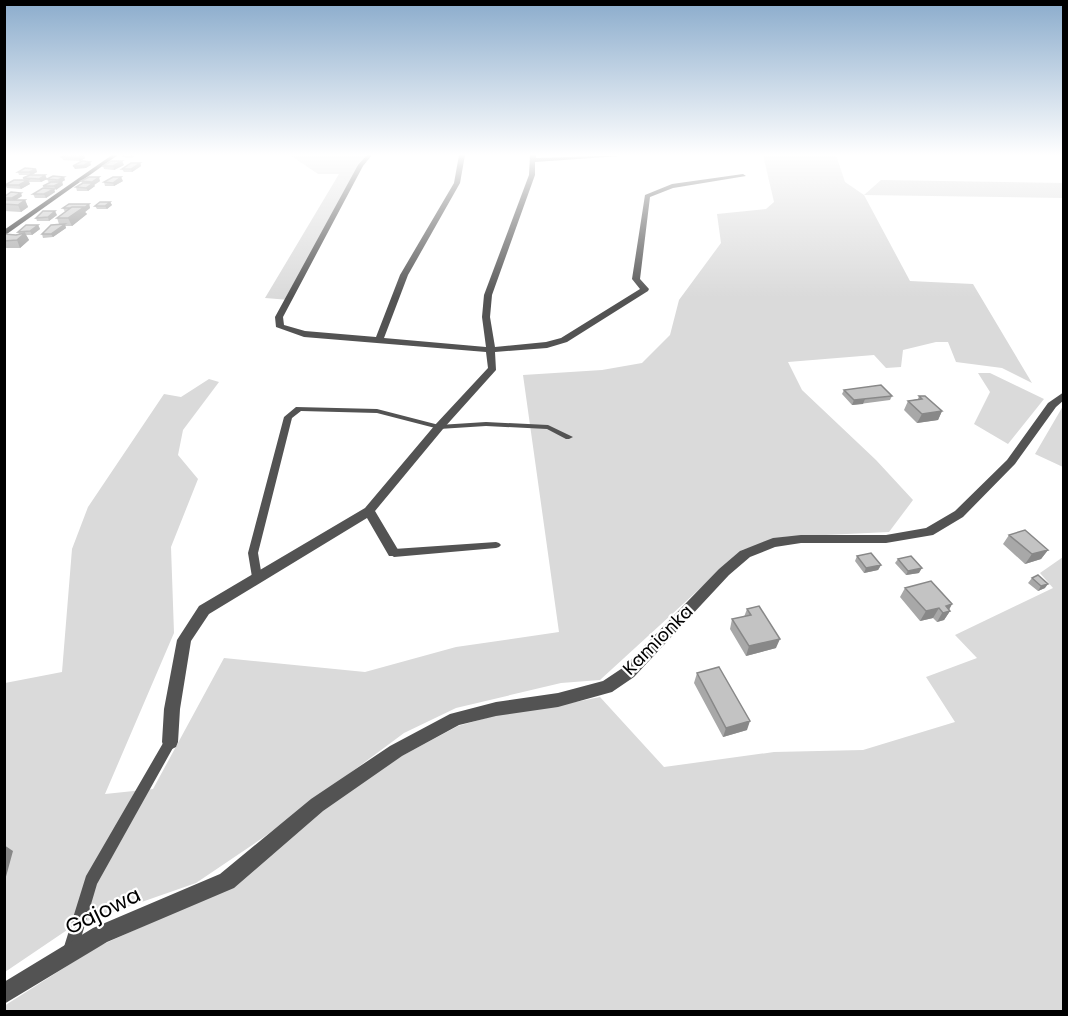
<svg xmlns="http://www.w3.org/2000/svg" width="1068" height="1016" viewBox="0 0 1068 1016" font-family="Poppins,sans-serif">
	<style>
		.green { fill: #dadada }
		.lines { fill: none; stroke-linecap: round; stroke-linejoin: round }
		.lane { fill: #535353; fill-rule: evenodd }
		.street { fill: #535353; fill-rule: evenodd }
		.secondary { fill: #202020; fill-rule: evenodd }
		.wall { fill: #a8a8a8 }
		.shaded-wall { fill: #888 }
		.building { fill: #c3c3c3; stroke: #888; stroke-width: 1.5 }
		.labels { text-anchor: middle; stroke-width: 4.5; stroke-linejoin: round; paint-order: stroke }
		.street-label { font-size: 18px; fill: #000; stroke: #fff }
		.near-street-label { font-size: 21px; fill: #000; stroke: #fff }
	</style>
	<rect width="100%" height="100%" fill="#fff"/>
	<path class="green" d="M290,155H367L290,300L265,298L339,174H318Z
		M763,155H836L845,182L864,195L881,180L1063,183V198L864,195L910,281L973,284L1032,383L1002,368L956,362L948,342H936L903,350L901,367L886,368L874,355L788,362L802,390L876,460L913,500L889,532L783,537L742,550L600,680L561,683L456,708L404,733L264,837L196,883L73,926L5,972V683L62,672L72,549L88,507L164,394L181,397L209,379L219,382L183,430L178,455L198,479L171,547L174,633L105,794L153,789L224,658L365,672L456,647L559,632L523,375L602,370L642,363L670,335L679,300L721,243L717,214L766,209L774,202Z
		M978,373H990L1044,399L1008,444L974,424L990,392Z
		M1063,406V467L1035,454Z
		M1063,557V1011L5,1012L4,1006L97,947L228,888L320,810L396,759L458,726L504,713L546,708L600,697L664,767L774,752L863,750L955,722L926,677L977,658L955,635L1053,588L1040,573Z"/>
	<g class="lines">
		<path class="lane" d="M296,407L377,409L439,425L486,422L548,425L573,437L569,439H566L547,429L486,426L439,429L377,413L301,411L292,418L258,553L262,577L261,580H253L252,577L248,553L284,417Z
			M496,542L499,543L501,545L499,547L496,548L394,557L391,555L389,553L391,551L394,549Z
			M170,736L174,738L176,742L174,746L97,884L76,955L71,958L66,955L63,950L86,876L166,738Z"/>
		<path class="street" d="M367,155H372L363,166L283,317L284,325L305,331L376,337L400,275L454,183L459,155H465L460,183L408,275L384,338L486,347L482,317L484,295L529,175L530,155H536V158L634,155L535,162V175L492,295L490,317L495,347L546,342L561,338L640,289L632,279L645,195L672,184L743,174L746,176L673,188L650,197L640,279L649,289L648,291L567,342L547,348L495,352L496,370L443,429L375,511L400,553L399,556H389L367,518L209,614L191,641L180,709L178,742L176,747L170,750L164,747L162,742L164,709L177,640L199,606L365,508L435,425L488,368L486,352L304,337L276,327L275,317L358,165Z
			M1064,392V400L1056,407L1015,464L963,517L933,535L886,543H801L775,547L750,557L729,575L634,677L612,692L558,707L496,716L459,725L402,756L323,811L234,888L107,942L4,1004V982L93,928L220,874L311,799L390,746L450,714L496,702L558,693L603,681L624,667L719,569L740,551L773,538L801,535H886L926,528L955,511L1007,460L1048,403Z"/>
		<path class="secondary" d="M112,155H118L4,236V230Z"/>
	</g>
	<path class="wall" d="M121,155H136L132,158L122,157Z
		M62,157L85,158L80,161L63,160Z
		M140,163L141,166L132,172H124L122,169Z
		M124,165L114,170L104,169L103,166Z
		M36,169L37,172L32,175H45L47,179L41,182H29L30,184L21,189L7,188L5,185L24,180L23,178L29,175H19L18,172Z
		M47,179L65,180L62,182L63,185L54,190L55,192L46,198H35L33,194L44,188L43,186L49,183Z
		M81,181H100L94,185L95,186L88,191H77L76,187L82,183Z
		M123,181L114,186H105L104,182Z
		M22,196L16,200H25L28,207L21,212L4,211V197Z
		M110,202L112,205L107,209H97L95,206Z
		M89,204L90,208L85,212L87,214L72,226H65L66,228L53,237L43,238L42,234L59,224L57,218L65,212L63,208Z
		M57,215L49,221H37L36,218Z
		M38,225L40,229L32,235H26L29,240L20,248H4V234L16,235L19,234L18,232Z
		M844,390L892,396L890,400L852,405L842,394Z
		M919,396L942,411L938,420L917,423L904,410L908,401L918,399Z
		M1009,535L1048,550L1041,559L1025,564L1003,544Z
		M857,556L881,565L878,570L864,573L855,561Z
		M898,559L919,573L906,575L895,563Z
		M1032,578L1045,588L1038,591L1028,583Z
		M905,588L952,604L949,610L950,611L944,620L937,622L933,618L920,621L900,597Z
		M747,609L776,648L746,656L730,629L732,619L744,617Z
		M697,673L747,730L723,737L694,683Z"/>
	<path class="shaded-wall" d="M82,155H84L85,158L80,161L78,158Z
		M122,161L124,165L114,170L113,166Z
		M90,162L91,165L86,168L75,169L73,166Z
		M140,163L141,166L132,172L131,169Z
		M36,169L37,172L31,175L29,172Z
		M45,175L47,179L41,182L39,179Z
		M64,177L65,180L60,183L58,180Z
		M99,177L100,181L94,185L95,186L88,191L86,188L93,184L92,182Z
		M121,177L123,181L114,186L113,183Z
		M28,180L30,184L21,189L19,185Z
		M62,182L63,185L56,190L54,186Z
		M54,189L55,192L46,198L44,194Z
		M21,193L22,196L14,201L12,198Z
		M25,200L28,207L21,212L18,205Z
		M110,202L112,205L107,209L105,206Z
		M89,204L90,208L85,212L87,214L72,226L68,218Z
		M55,211L57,215L49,221L48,217Z
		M65,224L66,228L53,237L51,234Z
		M38,225L40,229L32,235L30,231Z
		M25,233L29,240L20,248L17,240Z
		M865,399L863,404L852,405L854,400Z
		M942,411L938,420L917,423L922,414Z
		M1048,550L1041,559L1025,564L1032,554Z
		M881,565L878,570L864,573L866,568Z
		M922,568L919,573L906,575L908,571Z
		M1048,584L1045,588L1038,591L1041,586Z
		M952,604L948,611H950L944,620L937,622L946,606Z
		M939,608L933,618L920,621L926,611Z
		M780,639L776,648L746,656L749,646Z
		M750,721L747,730L723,737L726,728Z
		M4,845L13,851L4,884Z"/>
	<path class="building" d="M65,155H82L78,158L62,157Z
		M82,161L90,162L84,165L73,166Z
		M111,161H122L113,166H103Z
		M131,163H140L131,169H122Z
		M25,168L36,169L29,172H18Z
		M30,175H45L39,179L23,178Z
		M53,176L64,177L58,180L47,179Z
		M89,177H99L92,182L81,181Z
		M113,177H121L113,183L104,182Z
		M14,180H28L19,185H5Z
		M51,182H62L54,186H43Z
		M83,183H93L86,188L76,187Z
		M43,188L54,189L44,194H33Z
		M11,192L21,193L12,198H4V197Z
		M4,200H25L18,205L4,204Z
		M100,202H110L105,206H95Z
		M69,204H89L84,208V207H72L70,208H63Z
		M72,207H84L68,218H57Z
		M43,211H55L48,217L36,218Z
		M65,224L51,234H42L51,225Z
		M26,225H38L30,231L18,232Z
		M25,233L17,240L4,241V234L16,235Z
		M881,385L892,396L854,400L844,390Z
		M919,396H925L942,411L922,414L908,401L922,399Z
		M1025,530L1048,550L1032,554L1009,535Z
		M871,553L881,565L866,568L857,556Z
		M911,556L922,568L908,571L898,559Z
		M1038,575L1048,584L1041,586L1032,578Z
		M931,581L952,604L946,606L950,611L943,613L939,608L926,611L905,588Z
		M759,606L780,639L749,646L732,619L751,615L747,609Z
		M719,667L750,721L726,728L697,673Z"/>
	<linearGradient id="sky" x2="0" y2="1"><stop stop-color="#8baccc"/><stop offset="0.52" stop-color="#fff"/><stop offset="1" stop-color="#fff" stop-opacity="0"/></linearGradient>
	<rect width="1068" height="298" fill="url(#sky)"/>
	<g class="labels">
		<g class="street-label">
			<text transform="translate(658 640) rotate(-45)" y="6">Kamionka</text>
		</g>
		<g class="near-street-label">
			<text transform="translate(103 911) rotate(-26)" y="7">Gajowa</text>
		</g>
	</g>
	<rect width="1068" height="1016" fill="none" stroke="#000000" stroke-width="12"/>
</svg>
